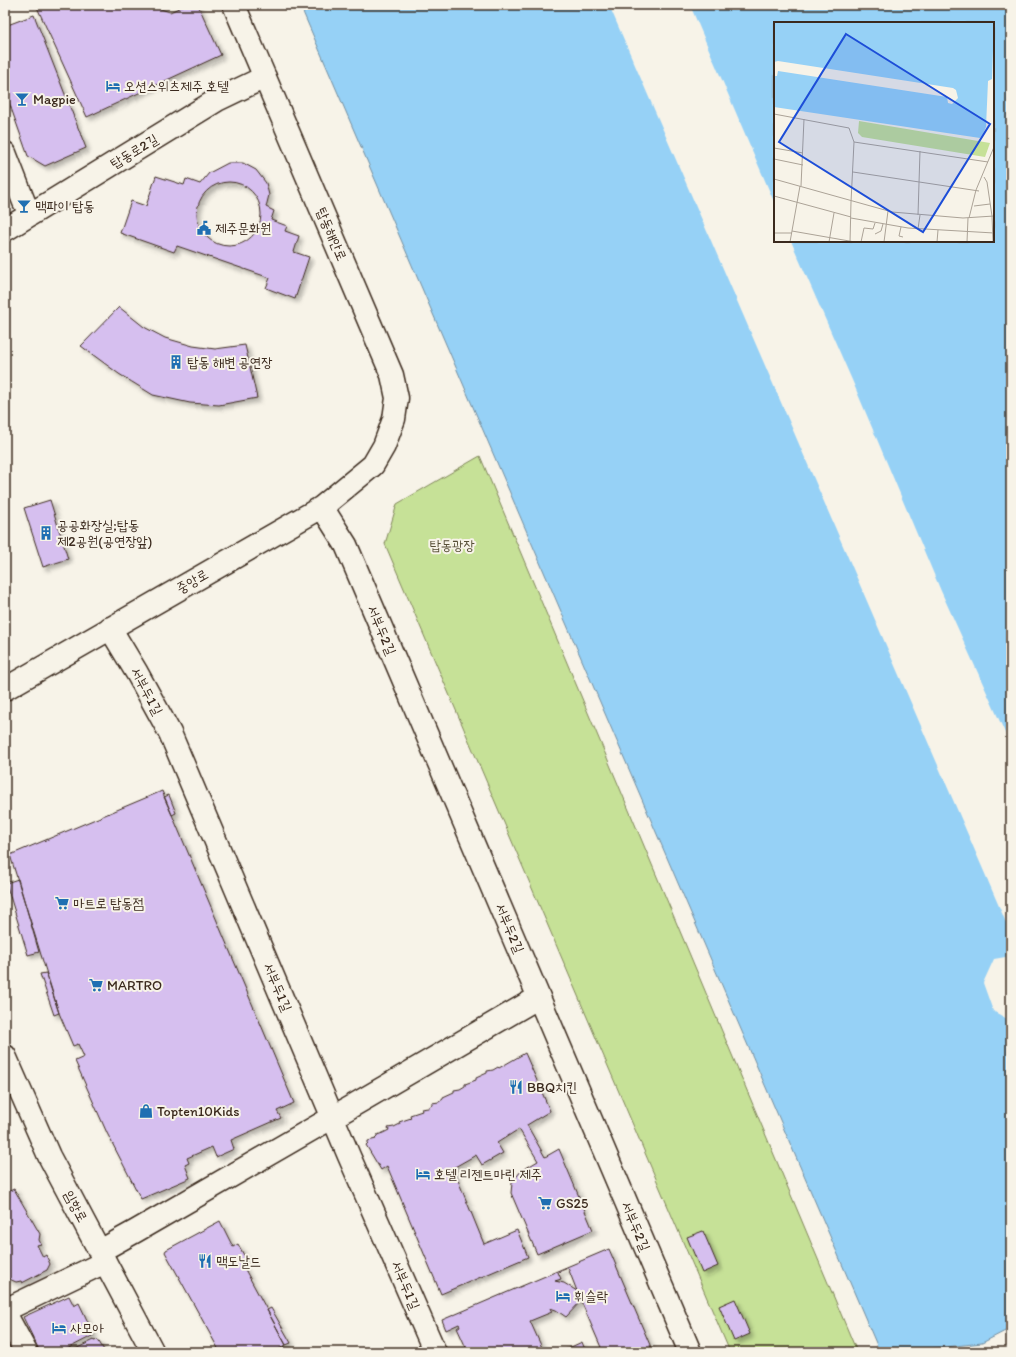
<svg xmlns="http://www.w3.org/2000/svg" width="1016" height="1357" viewBox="0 0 1016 1357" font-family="Itim,'Poor Story',sans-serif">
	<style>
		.green { fill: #c6e197; stroke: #80865a }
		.water { fill: #96d1f6; stroke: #728ea0; fill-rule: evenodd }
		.pier { fill: #f7f3e8 }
		.building { fill: #d6bfef; stroke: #3b2a1e; fill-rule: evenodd; filter: url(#shadow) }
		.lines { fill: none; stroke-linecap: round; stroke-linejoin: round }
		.minor-casing { stroke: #3b2a1e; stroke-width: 25 }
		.major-casing { stroke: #3b2a1e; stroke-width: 25 }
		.minor { stroke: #f7f3e8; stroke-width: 22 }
		.major { stroke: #f7f3e8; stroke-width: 22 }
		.labels { text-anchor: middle; stroke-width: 4; stroke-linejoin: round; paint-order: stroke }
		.poi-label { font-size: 14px; fill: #3b2a1e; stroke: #f7f3e8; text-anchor: start }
		.street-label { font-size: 14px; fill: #3b2a1e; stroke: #f7f3e8 }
		.park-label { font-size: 14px; fill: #574f36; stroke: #f7f3e8 }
		.inset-road { fill: none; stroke: #aca397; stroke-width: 1 }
		.view { fill: #1d4ed8; fill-opacity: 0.15; stroke: #1d4ed8; stroke-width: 2 }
		.inset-edge { fill: none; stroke: #3b2a1e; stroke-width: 2 }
	</style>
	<defs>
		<filter id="shadow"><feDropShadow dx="3.5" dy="3.5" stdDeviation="2" flood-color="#0004"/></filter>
	</defs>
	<rect width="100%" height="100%" fill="#f7f3e8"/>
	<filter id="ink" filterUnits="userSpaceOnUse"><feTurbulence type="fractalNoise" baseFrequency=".025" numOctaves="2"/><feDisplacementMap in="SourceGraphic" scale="8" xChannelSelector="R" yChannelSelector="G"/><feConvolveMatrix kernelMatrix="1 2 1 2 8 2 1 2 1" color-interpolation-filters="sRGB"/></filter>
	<g filter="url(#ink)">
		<path class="green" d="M480,456L857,1352H730L385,544L397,504Z"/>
		<path class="water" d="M300,5H1011V1328L982,1343L919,1350H879ZM775,23H993V241H775Z"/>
		<path class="pier" d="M609,5H690L775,204V241H791L852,380L941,591L1011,746V934Z
			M1011,956V1021L993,1011L983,983L994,959Z"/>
		<path class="building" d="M36,5H148L170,12L185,5H198L221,55L87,117Z
			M34,15L86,148L45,166L28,156L5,91V26Z
			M228,163H243L256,170L266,183L269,195L266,207L274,211L271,220L287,226L285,231L299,236L294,252L309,257L295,299L266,288L270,278L177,246L174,252L120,233L131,201L146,206L156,176L184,185L186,179L200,184L209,173Z
			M197 214a32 32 0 1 1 64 0a32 32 0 1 1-64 0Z
			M119,307L144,327L165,338L193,346L215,349L245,345L257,398L219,405L190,403L153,395L119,374L81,346Z
			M50,500L68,559L43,567L24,508Z
			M162,791L294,1103L277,1111L281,1118L231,1140L234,1149L216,1157L212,1147L187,1158L189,1163L185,1165L190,1178L141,1199L107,1133L75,1061L84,1057L78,1044L73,1046L59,1013L10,855Z
			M169,795L176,813L172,815L164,797Z
			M18,879L39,952L28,955L6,883Z
			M46,973L59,1013L54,1015L40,974Z
			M525,1053L550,1111L527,1125L545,1157L559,1149L593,1230L537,1254L511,1193L512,1183L517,1176L521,1171L538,1161L519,1129L497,1143L503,1153L482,1165L476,1155L453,1168L484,1244L517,1230L528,1257L441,1294L387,1166L381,1170L366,1145L368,1143V1141L376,1139L375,1138L377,1136V1135L383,1133L389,1130L388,1128L394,1127L400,1124L399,1122L411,1118L410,1115L422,1111L421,1109L428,1108L432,1105V1103L439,1102L443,1099V1097L454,1092V1090L460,1089L465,1086V1084L476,1080V1078L487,1073V1071L493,1070L498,1067L499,1068Z
			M14,1189L40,1234L39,1240L41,1244L37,1245L43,1257L46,1255L50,1264L47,1270L22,1283L21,1281L16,1282L5,1277V1193Z
			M220,1221L233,1247L238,1244L246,1259L241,1262L286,1345L274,1352H220L165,1252L166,1250Z
			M703,1231L718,1266L702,1273L687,1237Z
			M609,1249L653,1352H603L581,1301L566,1317L556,1310L550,1308L552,1312L530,1321L544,1352H468L457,1328L460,1326L459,1324L446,1330L442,1320ZM568,1268L577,1291L564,1283L555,1281L561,1279L558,1272Z
			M69,1296L74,1306L79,1303L94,1335L61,1352H40L23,1317Z
			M735,1299L750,1334L734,1341L719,1306Z
			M271,1308L291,1343L286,1345L267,1310Z
			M94,1340V1341L98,1340L105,1352H61L67,1349L69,1352Z
			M582,1342L586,1352H560Z"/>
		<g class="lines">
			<defs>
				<path id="minor" d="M5,153L24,202L31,214
					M5,230L217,100L265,77
					M322,507L346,545L690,1352
					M110,628L137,673L170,733L349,1156L435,1352
					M5,689L322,507L373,465L384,446L394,419L397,398L392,375L234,5
					M100,1251L136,1231L347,1109L539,997
					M5,1310L105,1262
					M5,1313L26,1352"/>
				<path id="major" d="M5,1056L49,1156L153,1352"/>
			</defs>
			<use href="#minor" class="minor-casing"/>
			<use href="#major" class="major-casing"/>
			<use href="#minor" class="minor"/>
			<use href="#major" class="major"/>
		</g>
	</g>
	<defs>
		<symbol id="hotel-bare" viewBox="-9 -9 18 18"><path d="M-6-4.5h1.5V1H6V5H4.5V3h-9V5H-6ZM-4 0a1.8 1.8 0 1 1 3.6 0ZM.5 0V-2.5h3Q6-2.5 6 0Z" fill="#1f6fb2" stroke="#f7f3e8" stroke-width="2.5" paint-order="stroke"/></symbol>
		<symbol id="bar-bare" viewBox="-9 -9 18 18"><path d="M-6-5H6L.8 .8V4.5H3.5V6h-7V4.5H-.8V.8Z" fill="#1f6fb2" stroke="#f7f3e8" stroke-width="2.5" paint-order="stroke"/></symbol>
		<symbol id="civic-bare" viewBox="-9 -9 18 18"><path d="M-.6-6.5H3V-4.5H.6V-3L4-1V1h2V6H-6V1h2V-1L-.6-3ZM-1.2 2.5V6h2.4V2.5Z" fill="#1f6fb2" stroke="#f7f3e8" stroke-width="2.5" paint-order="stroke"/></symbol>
		<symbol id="building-bare" viewBox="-9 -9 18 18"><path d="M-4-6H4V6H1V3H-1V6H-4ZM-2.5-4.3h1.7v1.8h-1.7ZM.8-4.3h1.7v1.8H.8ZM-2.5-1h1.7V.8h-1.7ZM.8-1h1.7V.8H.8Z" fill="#1f6fb2" stroke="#f7f3e8" stroke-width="2.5" paint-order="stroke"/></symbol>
		<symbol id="supermarket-bare" viewBox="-9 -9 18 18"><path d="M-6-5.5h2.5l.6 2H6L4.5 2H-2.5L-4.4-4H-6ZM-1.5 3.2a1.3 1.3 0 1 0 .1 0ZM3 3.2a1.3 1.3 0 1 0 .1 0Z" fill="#1f6fb2" stroke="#f7f3e8" stroke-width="2.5" paint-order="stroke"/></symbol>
		<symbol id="restaurant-bare" viewBox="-9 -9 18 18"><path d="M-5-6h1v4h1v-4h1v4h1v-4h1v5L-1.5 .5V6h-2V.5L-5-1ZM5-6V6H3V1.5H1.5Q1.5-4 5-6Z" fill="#1f6fb2" stroke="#f7f3e8" stroke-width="2.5" paint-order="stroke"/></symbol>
		<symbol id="shop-bare" viewBox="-9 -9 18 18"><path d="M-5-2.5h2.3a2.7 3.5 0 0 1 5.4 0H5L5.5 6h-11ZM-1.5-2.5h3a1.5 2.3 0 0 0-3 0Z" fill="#1f6fb2" stroke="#f7f3e8" stroke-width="2.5" paint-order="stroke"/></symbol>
	</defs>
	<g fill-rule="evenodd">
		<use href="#hotel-bare" x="103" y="76" width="20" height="20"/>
		<use href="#bar-bare" x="12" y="89" width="20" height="20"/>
		<use href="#bar-bare" x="14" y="196" width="20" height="20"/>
		<use href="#civic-bare" x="194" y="218" width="20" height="20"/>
		<use href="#building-bare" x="166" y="352" width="20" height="20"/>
		<use href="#building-bare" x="36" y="523" width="20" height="20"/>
		<use href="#supermarket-bare" x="52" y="893" width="20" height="20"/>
		<use href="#supermarket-bare" x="86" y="975" width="20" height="20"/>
		<use href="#restaurant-bare" x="506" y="1077" width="20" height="20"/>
		<use href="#shop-bare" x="136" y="1101" width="20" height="20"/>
		<use href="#hotel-bare" x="413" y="1164" width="20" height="20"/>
		<use href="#supermarket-bare" x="535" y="1193" width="20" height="20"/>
		<use href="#restaurant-bare" x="195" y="1251" width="20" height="20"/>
		<use href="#hotel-bare" x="553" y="1286" width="20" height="20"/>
		<use href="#hotel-bare" x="49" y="1318" width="20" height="20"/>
	</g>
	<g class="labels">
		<g class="poi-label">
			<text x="124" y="91">오션스위츠제주 호텔</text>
			<text x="33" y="104">Magpie</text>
			<text x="35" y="211">맥파이 탑동</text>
			<text x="215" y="233">제주문화원</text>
			<text x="187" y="367">탑동 해변 공연장</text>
			<text x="57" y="530">공공화장실;탑동<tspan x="57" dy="16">제2공원(공연장앞)</tspan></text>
			<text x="73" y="908">마트로 탑동점</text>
			<text x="107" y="990">MARTRO</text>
			<text x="527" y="1092">BBQ치킨</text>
			<text x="157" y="1116">Topten10Kids</text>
			<text x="434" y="1179">호텔 리젠트마린 제주</text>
			<text x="556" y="1208">GS25</text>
			<text x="216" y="1266">맥도날드</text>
			<text x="574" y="1301">휘슬락</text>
			<text x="70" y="1333">사모아</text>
		</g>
		<g class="street-label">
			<text transform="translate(134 151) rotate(-31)" y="5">탑동로2길</text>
			<text transform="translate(332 234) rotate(67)" y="5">탑동해안로</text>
			<text transform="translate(192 581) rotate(-30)" y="5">중앙로</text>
			<text transform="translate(382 630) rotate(67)" y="5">서부두2길</text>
			<text transform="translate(147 691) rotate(62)" y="5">서부두1길</text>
			<text transform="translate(510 928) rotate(67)" y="5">서부두2길</text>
			<text transform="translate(278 987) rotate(67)" y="5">서부두1길</text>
			<text transform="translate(76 1206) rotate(62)" y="5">임항로</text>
			<text transform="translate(636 1226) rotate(67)" y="5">서부두2길</text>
			<text transform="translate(406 1285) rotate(67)" y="5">서부두1길</text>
		</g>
		<g class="park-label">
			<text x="452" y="550">탑동광장</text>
		</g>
	</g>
	<g transform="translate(774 22)">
		<rect width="220" height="220" fill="#f7f3e8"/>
		<path d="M85,99L216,121L211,135L88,115L84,111Z" fill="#c6e197"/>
		<path d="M0,0H220L218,57L214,59L212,105L209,112L206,116L0,85Z" fill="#96d1f6"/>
		<path d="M4,39L179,66L182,68L184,76L178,82L174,81L173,75L4,49L3,54H0V40Z" fill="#f7f3e8"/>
		<path class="inset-road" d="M0,92L75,106L80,120L77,180M80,120L214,140M0,126L29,131M0,137L29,143M79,150L205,169M210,155L213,160L218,194M0,157L118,190L189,196L220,194M27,164L30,97M0,174L77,195M200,184L216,182M144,193L146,129M218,194L219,220M77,196L134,206L220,211M195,196L202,168L220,125M127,205L125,214L129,215M144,207L146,193M18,209L81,220M0,211H18M101,212L107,209L109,202M16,220L26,164M55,220L60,191M76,220L77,180M87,220L90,206L99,207L101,201M110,220L114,189M163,220L164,208M193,220L194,196"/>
		<path class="view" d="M72,12L216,102L149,210L5,120Z"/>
		<rect width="220" height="220" class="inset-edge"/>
	</g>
	<rect width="1016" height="1357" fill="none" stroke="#f7f3e8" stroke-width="20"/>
	<rect x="10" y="10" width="996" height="1337" fill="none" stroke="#3b2a1e" stroke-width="1.5" filter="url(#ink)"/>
</svg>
